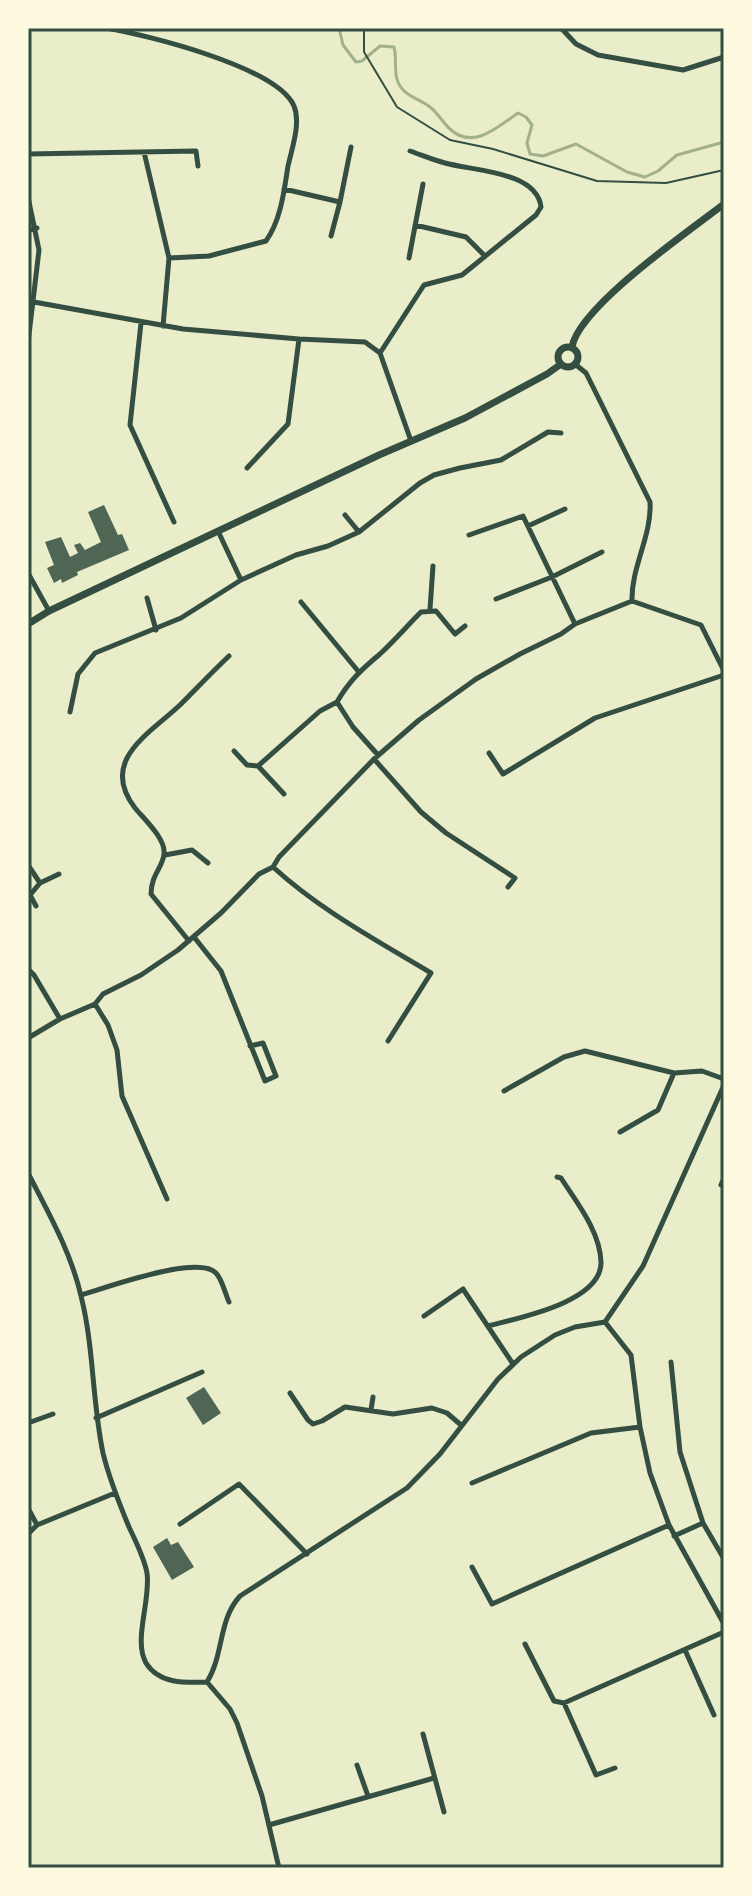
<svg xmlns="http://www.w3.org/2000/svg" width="752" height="1896" viewBox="0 0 752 1896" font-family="'Varela Round',sans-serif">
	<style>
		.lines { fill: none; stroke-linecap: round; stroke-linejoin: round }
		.stream { stroke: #a3b18a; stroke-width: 3 }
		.building { fill: #4f6655 }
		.path { stroke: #344e41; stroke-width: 2 }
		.minor { stroke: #344e41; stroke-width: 5 }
		.tertiary { stroke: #344e41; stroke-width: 7 }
		.neatline { fill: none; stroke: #344e41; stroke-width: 3 }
	</style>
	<rect width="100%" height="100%" fill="#e9edc9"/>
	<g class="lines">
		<path class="stream" d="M339,28L343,45L356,62L362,61L380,46L394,47C397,58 394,69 397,79C401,95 418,98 430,107C438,113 443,123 451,130C474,150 499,126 518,113L526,117L532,125L527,143L530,154L543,156L576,144L627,172L645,177L658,171L677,155L724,142"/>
	</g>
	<path class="building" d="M104,505L118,535L122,534L129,550L77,572L78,575L62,583L61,579L54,583L47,568L54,565L45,542L61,537L70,557L78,553L74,545L80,543L85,550L101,542L88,512Z
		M204,1387L221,1413L203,1425L186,1398Z
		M167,1538L171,1545L178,1542L194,1567L172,1580L153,1547Z"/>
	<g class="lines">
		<path class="path" d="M364,28V52L397,107L450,140L493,149L597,181L666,183L724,170"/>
		<path class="minor" d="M106,28C147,35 277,67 294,106C301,123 292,148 288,166C284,191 281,220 266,241L209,256L169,258
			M561,28L576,44L598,55L683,70L724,57
			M144,152L169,258L163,326
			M28,154L196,151L198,166
			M284,189L340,202L331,236
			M28,197L39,250L28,343
			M340,202L351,147
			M415,225L466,237L485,256
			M28,230L37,228
			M409,258L423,184
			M34,302L183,329L299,339L365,342L380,353L411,441
			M141,323L130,425L174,522
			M380,353L424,285L462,275L536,215L541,207C537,171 473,171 445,163C433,160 422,155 410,151
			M575,364L586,373L593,387L650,502C652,536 631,567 632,601
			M247,468L288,424L299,339
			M345,515L359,532
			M528,526L565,509
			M218,531L241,580L296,555L328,546L359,532L420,483L434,475L460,468L501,460L548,432L561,433
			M469,535L523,516L575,624
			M28,573L49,611
			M147,598L156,630
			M496,599L552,577L602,552
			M632,601L701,625L724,671
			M301,602L358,671
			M430,609L433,566
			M70,712L78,674L95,653L181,618L241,580
			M234,751L247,765L258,766
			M489,753L503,774L595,718L724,675
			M378,755L353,727L337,702C349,681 362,669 380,654C394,641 407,626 421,612L436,611L455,634L465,626
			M374,759L421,812L446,833L515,878L508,887
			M284,794L258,766L320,711L337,702
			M165,855L192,850L208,863
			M28,865L40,883
			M273,867C320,910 376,940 431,973L388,1041
			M36,906L30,895L40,883L59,874
			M194,937L221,971L265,1081L276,1076L263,1043L250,1046
			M189,941L151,894C151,875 163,867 164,854C166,839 144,819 135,808C98,760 151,733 181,704C197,688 212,672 229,656
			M28,969L34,975L60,1019
			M95,1004L108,1025L117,1050L122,1096L167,1199
			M28,1038L60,1019L95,1004L103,994L141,975L178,950L221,913L259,874L273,867L279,857L374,759L419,720L476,679L520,654L561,634L575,624L632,601
			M504,1091L564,1057L585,1051L674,1073L702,1071L724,1079
			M620,1132L658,1110L674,1073
			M28,1173C48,1212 71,1252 81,1296C94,1347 92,1401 103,1453C109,1478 119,1503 129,1527C136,1542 144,1557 147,1573C151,1600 133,1640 146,1663C159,1684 185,1683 207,1682L230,1709L237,1723L262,1796L279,1868
			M721,1185L724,1178
			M81,1295C105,1288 198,1254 216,1273C222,1279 225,1293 229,1302
			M424,1316L463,1289L513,1364
			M605,1322L631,1355L640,1427L650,1473L669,1525L724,1624
			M605,1322L643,1266L724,1085
			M488,1326C518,1318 602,1302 601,1262C600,1231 577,1203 561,1178L557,1177
			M671,1362L680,1452L703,1523L724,1559
			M290,1393L308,1420L313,1424L322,1421L345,1407L393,1414L432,1408L447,1413L461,1425
			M371,1410L373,1397
			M96,1418L202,1372
			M28,1423L53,1414
			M472,1483L591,1433L640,1427
			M28,1508L37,1525
			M180,1524L239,1484L307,1554
			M28,1534L37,1525L115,1493
			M674,1536L703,1523
			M472,1567L492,1604L669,1525
			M525,1644L554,1701L564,1703L724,1632
			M685,1650L714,1715
			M207,1682C224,1655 218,1620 240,1596L407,1488L440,1454L498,1379L521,1357L555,1335L575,1327L605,1322
			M564,1703L596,1775L615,1768
			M423,1734L444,1812
			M357,1765L368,1796
			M269,1825L434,1778"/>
		<path class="tertiary" d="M558 357a10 10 0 1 1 20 0a10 10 0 1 1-20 0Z
			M572,347C579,307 689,231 724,204
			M28,624L49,611L379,455L465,418L547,374L561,364"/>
	</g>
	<rect width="752" height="1896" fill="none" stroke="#fefae0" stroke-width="60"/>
	<rect x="30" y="30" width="692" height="1836" class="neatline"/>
</svg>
